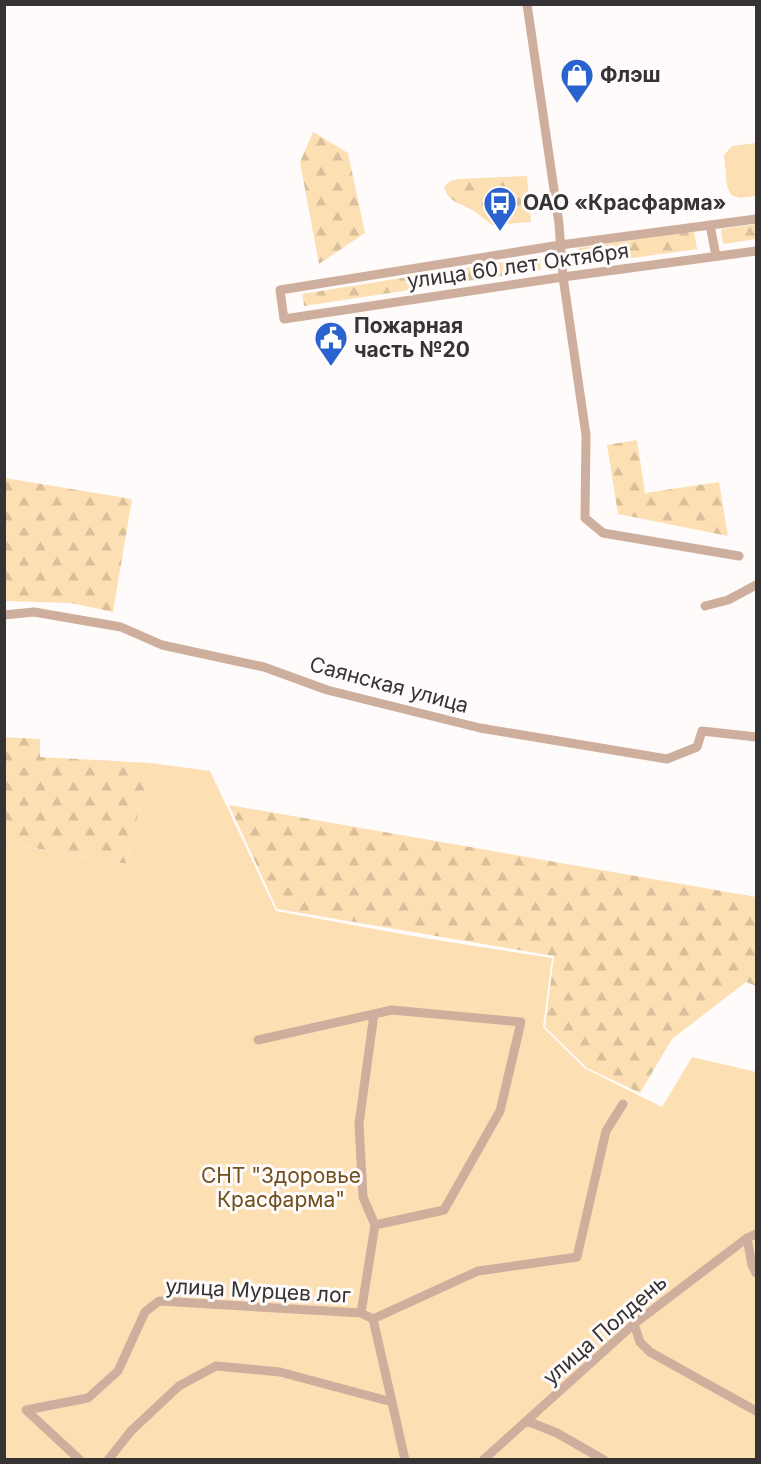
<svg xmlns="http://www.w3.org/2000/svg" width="761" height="1464" viewBox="0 0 761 1464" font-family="Inter,sans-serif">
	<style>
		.forest { fill: url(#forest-firs) }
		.green { fill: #fddfb4 }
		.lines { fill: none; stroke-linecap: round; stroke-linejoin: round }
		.minor { stroke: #ceaf9d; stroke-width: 9 }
		.labels { text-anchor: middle; stroke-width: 6; stroke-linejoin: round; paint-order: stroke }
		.poi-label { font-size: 21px; font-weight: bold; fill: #353333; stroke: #fffbfa; text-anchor: start }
		.street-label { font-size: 21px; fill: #353333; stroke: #fffbfa }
		.park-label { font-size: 21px; fill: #6f501e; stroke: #fffbfa }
	</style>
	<defs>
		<pattern id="forest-firs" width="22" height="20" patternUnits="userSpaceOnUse" patternTransform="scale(1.5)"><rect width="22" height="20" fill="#fddfb4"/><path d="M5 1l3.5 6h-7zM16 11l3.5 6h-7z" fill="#d9c09b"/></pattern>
	</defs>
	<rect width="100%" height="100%" fill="#fffbfa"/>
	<path class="forest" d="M313,132L348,153L365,233L319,264L300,162Z
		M527,176L531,222L492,225C485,220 479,214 472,210C461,204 447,201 444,187L450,181L458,179Z
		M756,224V239L723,244L721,229Z
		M694,231L697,249L582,265L579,248Z
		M540,256L541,270L304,306L302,294Z
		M637,440L645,493L719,482L728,536L618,514L607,445Z
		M5,478L132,499L113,612L71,603L5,601Z
		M4,737L40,739V757L151,763L126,864L5,843Z
		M229,805L756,897V986L746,982L672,1039L640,1093L587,1068L545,1027L554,956L277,909Z"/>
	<path class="green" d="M756,143V196L740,198L731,195L727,186L724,155L732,146Z
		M151,763L210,771L276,911L424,938L552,958L543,1027L584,1068L662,1107L692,1057L756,1072V1459H5L4,843L126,864Z"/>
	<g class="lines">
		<path class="minor" d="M527,4L559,224L563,277L586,435L585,518L603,533L739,556
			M756,219L560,245L280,290L284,319L563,277L756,251
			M710,225L716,256
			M705,606L728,600L756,585
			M4,615L34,612L121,627L162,645L264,667L327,690L480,728L667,759L697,747L702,731L756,737
			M374,1014L359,1124L363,1197L375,1225L361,1313L373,1319L392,1402
			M258,1040L392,1010L521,1022L500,1111L444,1210L375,1225
			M747,1238L752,1265L756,1273
			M373,1319L478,1271L577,1257L606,1131L623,1104
			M634,1324L640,1342L650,1352L756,1411
			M26,1410L88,1398L118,1371L145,1312L159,1301L361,1313
			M26,1410L80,1460
			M527,1421L557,1433L604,1460
			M108,1460L131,1431L179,1386L216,1366L280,1372L392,1402L405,1460
			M483,1460L634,1324L747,1238L756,1234"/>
	</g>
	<defs>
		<symbol id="shop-pin" viewBox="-11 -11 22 30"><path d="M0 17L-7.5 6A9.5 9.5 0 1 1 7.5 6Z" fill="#2a63d0" stroke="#fffbfa"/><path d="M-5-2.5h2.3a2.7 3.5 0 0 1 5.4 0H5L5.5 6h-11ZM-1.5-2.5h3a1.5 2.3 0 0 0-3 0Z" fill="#fff"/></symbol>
		<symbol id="bus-pin" viewBox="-11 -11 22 30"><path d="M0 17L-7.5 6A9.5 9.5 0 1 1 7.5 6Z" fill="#2a63d0" stroke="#fffbfa"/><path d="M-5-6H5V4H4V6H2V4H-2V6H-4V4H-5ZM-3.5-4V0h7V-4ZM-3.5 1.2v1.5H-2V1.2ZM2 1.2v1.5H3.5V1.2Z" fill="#fff"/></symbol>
		<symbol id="civic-pin" viewBox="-11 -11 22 30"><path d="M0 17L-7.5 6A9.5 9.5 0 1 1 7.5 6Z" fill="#2a63d0" stroke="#fffbfa"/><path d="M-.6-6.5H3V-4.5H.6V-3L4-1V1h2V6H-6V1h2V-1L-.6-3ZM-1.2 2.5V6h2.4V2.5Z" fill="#fff"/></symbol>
	</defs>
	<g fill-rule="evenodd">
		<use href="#shop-pin" x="558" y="56" width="38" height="52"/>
		<use href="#bus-pin" x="481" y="184" width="38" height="52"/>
		<use href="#civic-pin" x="312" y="319" width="38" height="52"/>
	</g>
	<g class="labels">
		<g class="poi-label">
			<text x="600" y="82">Флэш</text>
			<text x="523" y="210">ОАО «Красфарма»</text>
			<text x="354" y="333">Пожарная<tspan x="354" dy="24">часть №20</tspan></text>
		</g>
		<g class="street-label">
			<text transform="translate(518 266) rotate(-8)" y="7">улица 60 лет Октября</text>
			<text transform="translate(389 685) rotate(15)" y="7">Саянская улица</text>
			<text transform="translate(258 1291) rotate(3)" y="7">улица Мурцев лог</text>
			<text transform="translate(605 1330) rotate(-41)" y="7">улица Полдень</text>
		</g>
		<g class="park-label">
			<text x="281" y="1183">СНТ "Здоровье<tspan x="281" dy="24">Красфарма"</tspan></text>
		</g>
	</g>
	<rect width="761" height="1464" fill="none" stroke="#353333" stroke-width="12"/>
</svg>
